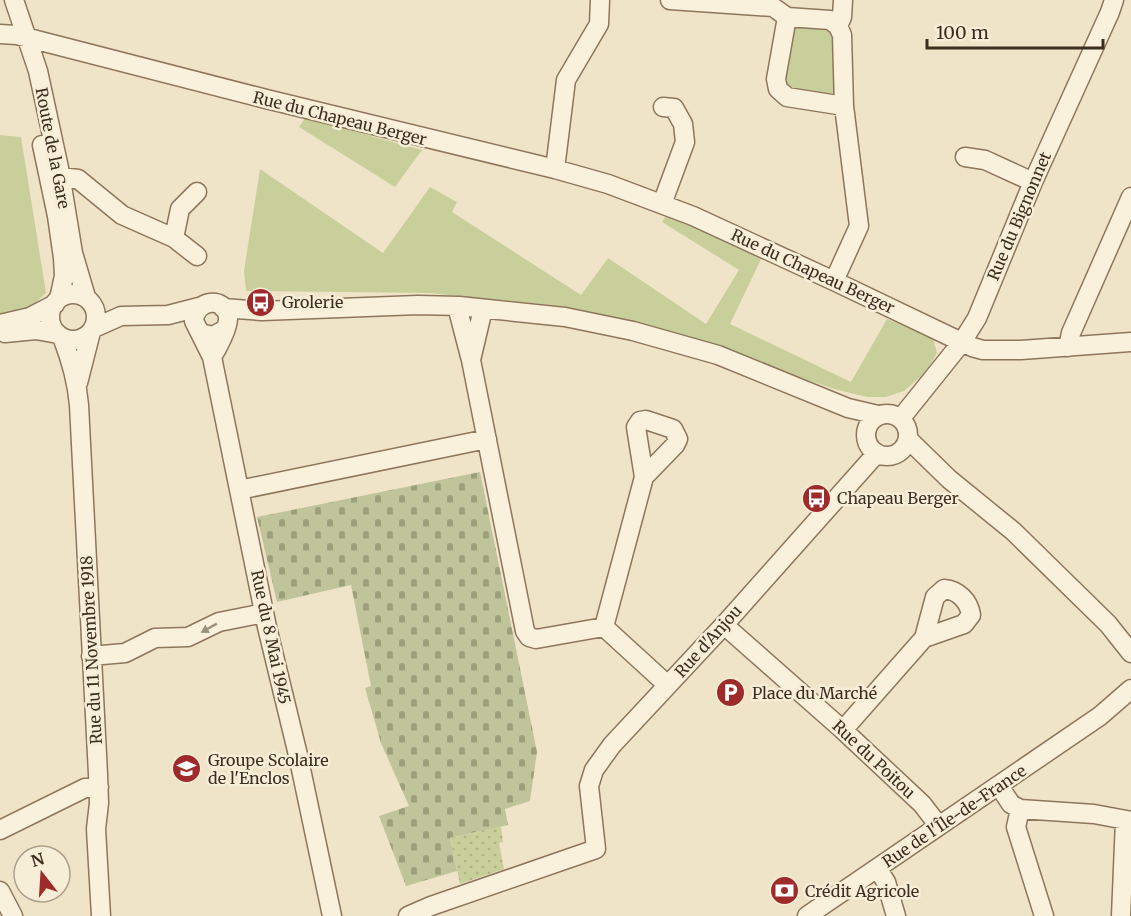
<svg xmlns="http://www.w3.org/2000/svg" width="1131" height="916" viewBox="0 0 1131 916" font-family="Merriweather,serif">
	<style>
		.grass { fill: #c9cf9b }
		.cemetery { fill: url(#cemetery-stones) }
		.garden { fill: url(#garden-dots) }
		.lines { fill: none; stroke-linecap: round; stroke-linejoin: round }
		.minor-casing { stroke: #8d765c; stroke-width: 21 }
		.minor { stroke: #faf1dc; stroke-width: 18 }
		.oneway { fill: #9c907e }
		.labels { text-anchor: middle; stroke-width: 5; stroke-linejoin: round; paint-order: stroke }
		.street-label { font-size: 16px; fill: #3d2e20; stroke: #f7eed8 }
		.poi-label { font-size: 16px; fill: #3d2e20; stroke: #f7eed8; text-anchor: start }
	</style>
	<defs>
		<pattern id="cemetery-stones" width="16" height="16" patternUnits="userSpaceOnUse" patternTransform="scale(1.5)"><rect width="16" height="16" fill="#bfc49a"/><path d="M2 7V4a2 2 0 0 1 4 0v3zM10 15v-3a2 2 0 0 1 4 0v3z" fill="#9ca07d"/></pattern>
		<pattern id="garden-dots" width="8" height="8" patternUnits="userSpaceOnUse" patternTransform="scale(1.5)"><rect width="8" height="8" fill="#c9cf9b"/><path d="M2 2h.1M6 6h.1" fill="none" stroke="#aeb285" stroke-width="1.8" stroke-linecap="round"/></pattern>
	</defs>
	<rect width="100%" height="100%" fill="#f0e4c8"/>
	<path class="grass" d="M799,24L829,28L836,32L837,89C827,104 804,95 789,92L783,85L794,27Z
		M305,118L422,150L395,187L299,127Z
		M0,135L21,137L46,293L33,305L0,314Z
		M260,169L383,253L430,187L457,202L452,212L581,295L608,258L706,324L739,270L662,222L667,214L763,255L730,324L851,382L887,319L933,338L937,353L925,373L904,391L886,397H867L834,389L642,324L562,306L428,293L246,291L244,271Z"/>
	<path class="cemetery" d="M480,472L537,752L530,801L505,809L508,825L450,838L457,871L406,886L379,816L409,806L381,743L365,688L371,686L351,585L277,602L257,517Z"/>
	<path class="garden" d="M501,826L503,842L499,843L504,869L460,884L450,838Z"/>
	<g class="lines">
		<defs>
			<path id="minor" d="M14,0L38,71L59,168L73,253L86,297
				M670,0L773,7L787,17
				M838,26L842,17L843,0
				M0,34L17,35L266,99L555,169L608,184L693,216L834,281L972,347L983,350H1021L1131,342
				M42,145L57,216L63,258L64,276L59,299
				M965,157L985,160L1033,182
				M555,169L566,80L599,24L600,0
				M61,177L78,179L122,215L174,238L197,256
				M662,204L685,142L683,124L674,108L663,107
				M174,238L180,209L197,192
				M834,281L859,226L844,106L842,35L838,26L830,20L787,17L776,79L778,89L787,97L844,106
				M50 317a23 23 0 1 1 46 0a23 23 0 1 1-46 0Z
				M459,306V314L471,360L483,309
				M223,308L262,311L418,305L459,306L565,317L633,331L718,355L848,408L878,415
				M0,324L30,317L55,304
				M94,328L121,316L168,315L199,307
				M5,333L36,330L58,334
				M200,333L212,357L267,627L298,755L332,916
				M62,337C71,360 77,381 79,405L98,774L99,803L96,829L101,916
				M1068,347L1071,333L1131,197
				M212,357C217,349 229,327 228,317C225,295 195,300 194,321L200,333L213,336L224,330
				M471,360L525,631L529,637L536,639L604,627L662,680L670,683
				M78,383L91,332
				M866 435a21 21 0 1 1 42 0a21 21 0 1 1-42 0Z
				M901,418L962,342L977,318L1033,182L1110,12L1114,0
				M908,439L949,479L1013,531L1108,624L1131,653
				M239,490L487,439
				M724,625L843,730L922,804L939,826
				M604,627L644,477L675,445L678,439L673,429L646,420L640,421L636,427L644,477
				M91,656L125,653L155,638L188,637L219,622L264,613
				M843,730L924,638L935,597L944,589C958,590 969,601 971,615L964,624L924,638
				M999,786L1011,804L1020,809L1094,814L1131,821
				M1020,809L1016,827L1044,916
				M0,830L85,788L99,787
				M877,868L886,882L896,916
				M0,891L13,916
				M408,916L431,906L596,849L589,786L594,770L612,745L724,625L877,453
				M807,916L1100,716L1131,689
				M1121,916L1125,820"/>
		</defs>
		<use href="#minor" class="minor-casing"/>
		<use href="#minor" class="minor"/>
	</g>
	<defs><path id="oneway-solid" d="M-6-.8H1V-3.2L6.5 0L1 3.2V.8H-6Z" transform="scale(1.5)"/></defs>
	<use class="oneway" href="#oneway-solid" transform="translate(209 628) rotate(151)"/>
	<defs>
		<symbol id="bus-disc" viewBox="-11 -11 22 22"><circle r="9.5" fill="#9e2a2b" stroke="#f7eed8"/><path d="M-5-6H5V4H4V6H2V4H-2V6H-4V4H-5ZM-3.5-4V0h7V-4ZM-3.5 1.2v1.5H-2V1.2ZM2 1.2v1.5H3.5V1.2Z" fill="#fff"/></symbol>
		<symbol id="parking-disc" viewBox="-11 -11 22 22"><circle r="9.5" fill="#9e2a2b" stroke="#f7eed8"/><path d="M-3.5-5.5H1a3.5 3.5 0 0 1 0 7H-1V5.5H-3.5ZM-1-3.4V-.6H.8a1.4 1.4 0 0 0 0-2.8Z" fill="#fff"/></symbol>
		<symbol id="school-disc" viewBox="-11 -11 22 22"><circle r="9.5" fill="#9e2a2b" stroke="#f7eed8"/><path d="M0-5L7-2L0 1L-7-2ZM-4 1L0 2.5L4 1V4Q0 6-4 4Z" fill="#fff"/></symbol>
		<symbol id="bank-disc" viewBox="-11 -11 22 22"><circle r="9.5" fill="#9e2a2b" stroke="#f7eed8"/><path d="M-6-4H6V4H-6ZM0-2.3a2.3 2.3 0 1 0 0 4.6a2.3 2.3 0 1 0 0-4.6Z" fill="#fff"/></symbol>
	</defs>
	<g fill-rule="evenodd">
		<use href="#bus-disc" x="244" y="286" width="33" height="33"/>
		<use href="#bus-disc" x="800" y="482" width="33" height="33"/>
		<use href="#parking-disc" x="714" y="676" width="33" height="33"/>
		<use href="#school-disc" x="170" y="752" width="33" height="33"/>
		<use href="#bank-disc" x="768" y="874" width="33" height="33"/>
	</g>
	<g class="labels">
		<g class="street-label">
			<text transform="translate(340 118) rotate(14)" y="6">Rue du Chapeau Berger</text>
			<text transform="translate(53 148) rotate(79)" y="6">Route de la Gare</text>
			<text transform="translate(1019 216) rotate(-67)" y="6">Rue du Bignonnet</text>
			<text transform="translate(813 271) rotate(25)" y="6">Rue du Chapeau Berger</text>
			<text transform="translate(271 637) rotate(78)" y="6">Rue du 8 Mai 1945</text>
			<text transform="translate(708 641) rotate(-48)" y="6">Rue d'Anjou</text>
			<text transform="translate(91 650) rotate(-93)" y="6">Rue du 11 Novembre 1918</text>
			<text transform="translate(874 759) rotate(43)" y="6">Rue du Poitou</text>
			<text transform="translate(954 816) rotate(-34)" y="6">Rue de l'Île-de-France</text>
		</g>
		<g class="poi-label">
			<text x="282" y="308">Grolerie</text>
			<text x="837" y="504">Chapeau Berger</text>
			<text x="752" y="699">Place du Marché</text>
			<text x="208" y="766">Groupe Scolaire<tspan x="208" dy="18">de l'Enclos</tspan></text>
			<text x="805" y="897">Crédit Agricole</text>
		</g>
	</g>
	<g transform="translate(42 874) rotate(343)"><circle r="28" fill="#f7eed8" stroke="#ada18e" stroke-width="1.5"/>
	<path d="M0-4.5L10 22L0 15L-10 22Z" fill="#9e2a2b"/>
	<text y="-9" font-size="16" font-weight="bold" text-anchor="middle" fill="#3d2e20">N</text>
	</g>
	<path d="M927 39v9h176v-9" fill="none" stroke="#3d2e20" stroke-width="3"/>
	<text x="936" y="39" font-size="18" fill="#3d2e20" stroke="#f7eed8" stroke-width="4.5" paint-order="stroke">100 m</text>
</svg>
